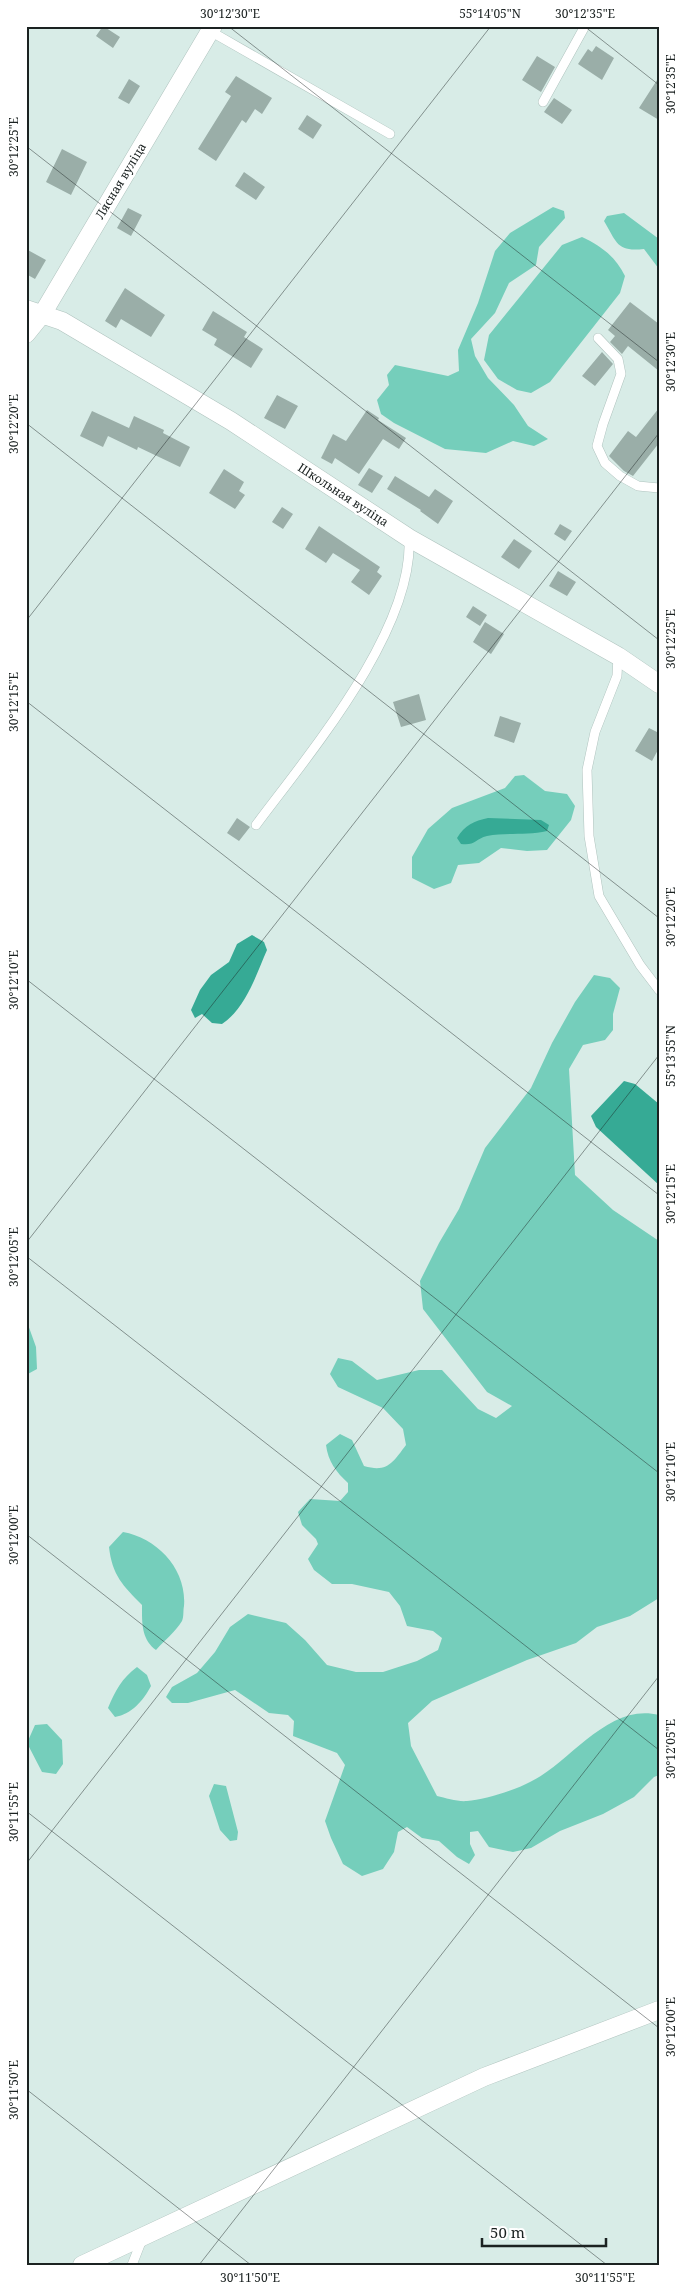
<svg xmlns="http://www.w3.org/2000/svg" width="685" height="2291" viewBox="0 0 685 2291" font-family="'Noto Serif',serif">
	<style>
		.green { fill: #75cebb }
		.water { fill: #36aa95 }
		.building { fill: #9aaea8 }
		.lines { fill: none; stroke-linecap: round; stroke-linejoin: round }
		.service-casing { stroke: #afc3be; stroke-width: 10 }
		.minor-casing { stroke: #afc3be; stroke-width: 19 }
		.service { stroke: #fff; stroke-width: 9 }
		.minor { stroke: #fff; stroke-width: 18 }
		.ticks { fill: none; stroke: #1b2221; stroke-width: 1; stroke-opacity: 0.45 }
		.labels { text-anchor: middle; stroke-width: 5; stroke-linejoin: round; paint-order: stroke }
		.street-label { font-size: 12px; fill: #1b2221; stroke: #fff }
		.neatline { fill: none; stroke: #1b2221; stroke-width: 2 }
		.ticks-label { font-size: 12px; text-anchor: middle; fill: #1b2221 }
	</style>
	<rect width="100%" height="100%" fill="#d8ece7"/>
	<path class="green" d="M553,207L564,211L565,218L539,247L536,265L509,283L495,313L471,339L475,356L488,378L514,405L528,426L548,439L534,446L513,441L486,453L445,449L394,423L381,414L377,400L389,385L387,375L395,365L448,376L459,371L458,350L478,303L495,251L510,233Z
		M624,213L659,239V269L644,249C617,252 617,243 604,221L607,216Z
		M582,237C601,246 615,256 625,276L620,293L550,382L531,393L517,390L498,379L484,360L489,335L562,245Z
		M524,775L545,791L567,794L575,806L571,820L547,850L527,851L501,848L479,863L458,865L451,883L434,889L412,878V857L428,829L452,808L505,788L515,776Z
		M594,975L610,978L620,988L613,1014V1030L605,1040L583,1045L569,1069L575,1175L613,1210L659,1241V1598L630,1616L597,1627L576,1643L527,1660L432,1701L408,1723L411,1746L437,1796C446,1798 458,1802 467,1801C484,1800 515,1790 530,1782C570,1763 608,1702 659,1715V1775L654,1777L634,1797L603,1814L560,1831L531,1848L513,1852L489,1847L478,1831L470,1832V1844L475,1855L469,1864L457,1857L439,1841L422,1838L407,1827L398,1832L394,1852L383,1869L362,1876L343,1864L331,1838L325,1821L345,1765L337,1753L293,1736L294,1721L288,1715L269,1713L235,1690L188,1703H172L166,1697L172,1687L197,1673L215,1652L230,1627L248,1614L286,1623L305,1640L327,1665L356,1672H383L417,1661L438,1650L442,1638L433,1631L407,1626L400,1606L389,1592L352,1584H332L314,1570L308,1559L318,1544L316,1539L302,1525L298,1512L310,1499L340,1501L348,1492V1483C336,1472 328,1461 326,1445L340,1434L352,1440L364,1466C388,1473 393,1462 406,1445L403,1429L383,1408L338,1387L330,1374L338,1358L352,1361L377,1380L419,1370H442L478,1409L496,1418L512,1406L487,1392L423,1309L420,1281L439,1243L459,1209L485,1148L531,1088L552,1043L575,1002Z
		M26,1319L36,1347L37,1369L26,1375Z
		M123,1532C157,1538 187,1569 184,1606C183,1610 184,1617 182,1621C176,1631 164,1641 156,1650C141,1639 142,1622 142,1605C123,1586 112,1575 109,1547Z
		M137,1667L147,1675L151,1686C143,1701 132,1714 115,1717L108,1708C115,1691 122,1678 137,1667Z
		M47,1724L62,1740L63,1764L56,1774L42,1772L27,1743L35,1725Z
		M214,1784L226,1786L238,1832L237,1840L230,1841L220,1830L209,1796Z"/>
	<path class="water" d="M488,818L541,820L549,825L547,831C527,836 506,832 487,836C475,839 475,846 461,844L457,838C465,825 474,821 488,818Z
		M252,935L264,942L267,950C256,975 246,1008 222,1024L212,1023L202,1014L195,1018L191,1010L200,990L211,975L229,962L237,944Z
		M624,1081L635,1084L659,1104V1185L596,1127L591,1116Z"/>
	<path class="building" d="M103,26L120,37L113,48L96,36Z
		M596,46L614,58L602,80L578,64L588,49L592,52Z
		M537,56L555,67L541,92L522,80Z
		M236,76L272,98L262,114L255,109L246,123L242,120L216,161L198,149L231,96L225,92Z
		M659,77V120L639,108Z
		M129,79L140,86L129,104L118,98Z
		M554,98L572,110L562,124L544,112Z
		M307,115L322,125L313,139L298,129Z
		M62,149L87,162L71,195L46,182Z
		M244,172L265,187L256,200L235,186Z
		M128,208L142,215L131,236L117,228Z
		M26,249L46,260L35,279L26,274Z
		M125,288L165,315L151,337L121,319L116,328L105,321Z
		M630,302L659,324V371L628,346L622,354L610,342L615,336L608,330Z
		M213,311L247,332L244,337L263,349L251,368L214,345L217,339L202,330Z
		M602,352L613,364L595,386L582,376Z
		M277,395L298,406L285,429L264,418Z
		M659,408V443L633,476L624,471L609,456L628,431L636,437Z
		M367,410L379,418L378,420L406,438L399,449L383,439L359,474L335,458L332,464L321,458L333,434L346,441Z
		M92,411L129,428L134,416L164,430L163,433L190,447L180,467L138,447L137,450L108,436L103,447L80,436Z
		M369,468L383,476L372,493L358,485Z
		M224,469L244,482L239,491L245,495L235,509L209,493Z
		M395,476L429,497L435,489L453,501L438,524L420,511L421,510L387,489Z
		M282,507L293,514L283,529L272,522Z
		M560,524L572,531L565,541L554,534Z
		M319,526L380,567L377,572L382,576L369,595L351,582L360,570L333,553L326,563L305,549Z
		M514,539L532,551L519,569L501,557Z
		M558,571L576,582L567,596L549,586Z
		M473,606L487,615L480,626L466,617Z
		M485,622L504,634L491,654L473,642Z
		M419,694L426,720L401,727L393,702Z
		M500,716L521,723L514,743L494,736Z
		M649,728L659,733V748L652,761L635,751Z
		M237,818L250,827L239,841L227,833Z"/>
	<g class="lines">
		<defs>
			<path id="service" d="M210,31L390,134
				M543,102L585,26
				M598,338L618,359L621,374L603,424L597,446L605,463L620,476L638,486L659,488
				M618,656L617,676L595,732L587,770L589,836L599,896L640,965L659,990
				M256,825C309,754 414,630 409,538
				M132,2265L143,2237"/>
			<path id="minor" d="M26,309L62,321L231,421L409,538L618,656L659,684
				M26,334L43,313L213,26
				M82,2265L484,2077L659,2010"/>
		</defs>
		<use href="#service" class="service-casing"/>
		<use href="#minor" class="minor-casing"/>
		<use href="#service" class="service"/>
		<use href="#minor" class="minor"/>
	</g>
	<path class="ticks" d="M228,26L659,362M584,26L659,85M26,146L659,640M26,423L659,918M26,621L491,26M26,701L659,1195M26,979L659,1473M26,1243L659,433M26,1256L659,1750M26,1534L659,2028M26,1811L607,2265M26,1864L659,1055M26,2089L251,2265M199,2265L659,1676"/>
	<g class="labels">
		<g class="street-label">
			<text transform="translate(121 181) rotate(-59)" y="4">Лясная вуліца</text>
			<text transform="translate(343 495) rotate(33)" y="4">Школьная вуліца</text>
		</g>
	</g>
	<rect width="685" height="2291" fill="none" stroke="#ffffff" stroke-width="55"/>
	<path d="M482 2238v8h124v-8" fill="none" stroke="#1b2221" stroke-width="2.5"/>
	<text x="490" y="2238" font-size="15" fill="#1b2221" stroke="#ffffff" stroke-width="4" paint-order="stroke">50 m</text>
	<rect x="28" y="28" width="630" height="2236" class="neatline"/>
	<g class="ticks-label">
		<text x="230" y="18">30°12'30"E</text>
		<text x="490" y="18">55°14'05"N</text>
		<text x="585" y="18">30°12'35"E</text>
		<text transform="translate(671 84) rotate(-90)" y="4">30°12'35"E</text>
		<text transform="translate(14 147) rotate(-90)" y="4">30°12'25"E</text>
		<text transform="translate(671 362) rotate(-90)" y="4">30°12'30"E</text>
		<text transform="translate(14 424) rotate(-90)" y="4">30°12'20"E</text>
		<text transform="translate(671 639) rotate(-90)" y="4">30°12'25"E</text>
		<text transform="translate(14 702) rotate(-90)" y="4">30°12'15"E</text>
		<text transform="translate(671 917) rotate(-90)" y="4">30°12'20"E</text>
		<text transform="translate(14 980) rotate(-90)" y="4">30°12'10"E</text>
		<text transform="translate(671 1056) rotate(-90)" y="4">55°13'55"N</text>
		<text transform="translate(671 1194) rotate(-90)" y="4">30°12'15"E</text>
		<text transform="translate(14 1257) rotate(-90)" y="4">30°12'05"E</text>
		<text transform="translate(671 1472) rotate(-90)" y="4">30°12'10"E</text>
		<text transform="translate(14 1535) rotate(-90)" y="4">30°12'00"E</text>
		<text transform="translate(671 1749) rotate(-90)" y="4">30°12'05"E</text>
		<text transform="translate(14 1812) rotate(-90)" y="4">30°11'55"E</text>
		<text transform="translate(671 2027) rotate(-90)" y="4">30°12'00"E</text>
		<text transform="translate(14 2090) rotate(-90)" y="4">30°11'50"E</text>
		<text x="250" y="2282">30°11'50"E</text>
		<text x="605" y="2282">30°11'55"E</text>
	</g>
</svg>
